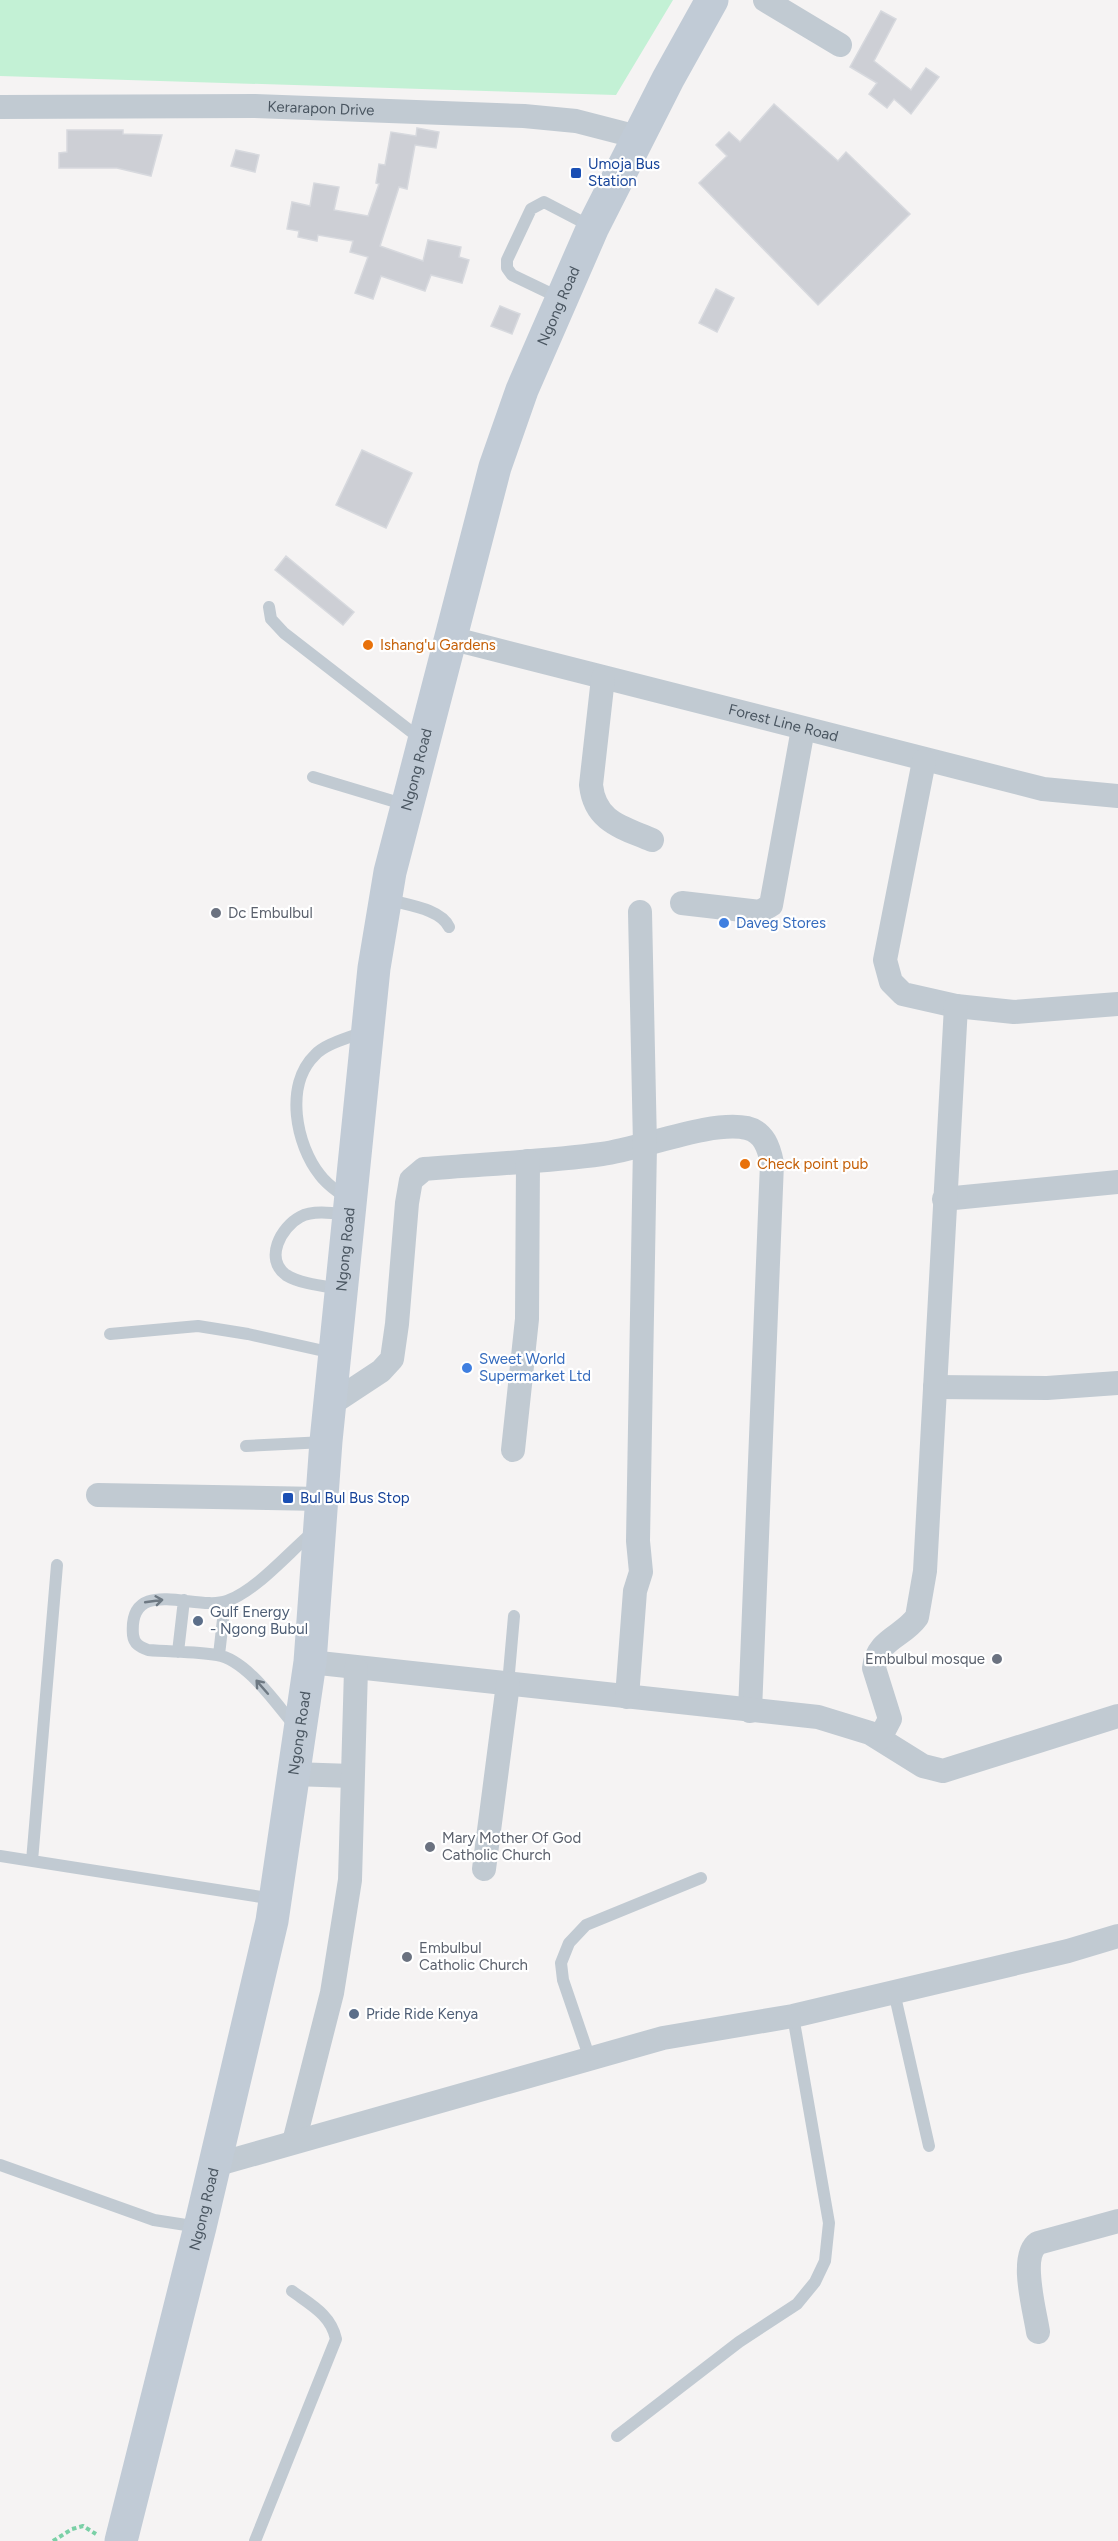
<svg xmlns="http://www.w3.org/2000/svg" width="1118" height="2541" viewBox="0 0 1118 2541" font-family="Figtree,sans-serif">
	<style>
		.green { fill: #c3f1d5 }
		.building { fill: #cdcfd5; stroke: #d7d9de; stroke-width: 1.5 }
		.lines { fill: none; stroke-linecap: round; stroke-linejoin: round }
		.path { stroke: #7ad0a6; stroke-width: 4; stroke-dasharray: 4.5 3; stroke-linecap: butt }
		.service { stroke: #c1cad2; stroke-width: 12 }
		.minor { stroke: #c1cad2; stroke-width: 24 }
		.secondary { stroke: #c1cbd6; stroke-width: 33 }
		.oneway { stroke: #6e7983 }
		.transit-dot { fill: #1a4fb4; stroke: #fff; stroke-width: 2 }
		.food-dot { fill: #e8710a; stroke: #fff; stroke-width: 2 }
		.worship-dot { fill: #6b7280; stroke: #fff; stroke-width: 2 }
		.shop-dot { fill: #3f7fe0; stroke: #fff; stroke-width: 2 }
		.service-dot { fill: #5c6f8a; stroke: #fff; stroke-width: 2 }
		.labels { text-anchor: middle; stroke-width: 4.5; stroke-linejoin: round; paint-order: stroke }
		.street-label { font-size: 15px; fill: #4a5661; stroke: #fff }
		.transit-label { font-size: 15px; fill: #164399; stroke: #fff; text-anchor: start }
		.food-label { font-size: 15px; fill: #c56008; stroke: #fff; text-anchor: start }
		.worship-label { font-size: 15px; fill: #5b616d; stroke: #fff; text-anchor: start }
		.shop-label { font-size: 15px; fill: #366cbe; stroke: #fff; text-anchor: start }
		.service-label { font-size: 15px; fill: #4e5e75; stroke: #fff; text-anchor: start }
	</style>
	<rect width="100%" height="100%" fill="#f5f3f3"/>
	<path class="green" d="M0,0H673L616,95L0,76Z"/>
	<path class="building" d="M881,11L896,19L874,61L911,90L926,68L939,77L911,114L894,99L887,108L869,94L877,83L850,67Z
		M774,104L838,161L846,152L910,214L818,305L699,183L727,156L716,145L729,132L740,142Z
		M417,128L439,132L436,148L415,145L407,189L399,187L380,246L423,261L428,240L461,247L459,257L469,260L462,283L431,275L425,291L381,276L373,299L355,293L368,257L350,252L353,241L318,235L317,241L298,237L299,231L287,229L292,202L310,206L314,183L339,187L334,210L368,216L379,184L376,183L379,164L385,165L391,132L416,136Z
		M67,130H123V134L162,135L151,176L117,168H59V153L67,152Z
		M236,150L259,155L255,172L231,166Z
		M716,289L734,298L717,332L699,323Z
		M500,306L520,314L512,334L491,326Z
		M362,450L412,473L386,528L336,505Z
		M286,556L354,612L343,625L275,570Z"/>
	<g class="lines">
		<path class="path" d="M53,2541L72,2529L83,2526L96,2534"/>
		<path class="service" d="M560,298L512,275L507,268V260L531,209L544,202L592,227
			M269,607L271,619L284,633L422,740
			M313,777L406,805
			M386,899C405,905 440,908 449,927
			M348,1200C339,1192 327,1185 320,1175C296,1145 284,1085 315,1055C326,1043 350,1038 365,1031
			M341,1289C324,1286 301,1284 286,1275C264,1259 281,1227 300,1217C313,1210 332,1213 346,1215
			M110,1334L198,1326L248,1334L333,1353
			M246,1446L325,1442
			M178,1652L184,1600
			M219,1655L225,1602
			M508,1684L514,1616
			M295,1726C276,1704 247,1660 217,1655C195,1651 170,1652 148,1650C140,1647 134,1644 133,1635C128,1574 196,1612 227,1601C257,1590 288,1553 313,1532
			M0,1856L274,1899
			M32,1861L57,1565
			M894,1992L929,2146
			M590,2059L563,1980L561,1963L569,1943L586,1925L701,1878
			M0,2165L154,2220L199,2227
			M617,2436L739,2342L797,2304L815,2282L825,2261L829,2223L793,2016
			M255,2541L336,2339C331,2315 311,2305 292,2291"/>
		<g class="minor">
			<path d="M765,0L840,45"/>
			<path id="s1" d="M0,107L255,106L524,116L576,121L638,137"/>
			<path id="s2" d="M450,638L1043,789L1118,796"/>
			<path d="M603,678L591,785C595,822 622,827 652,840"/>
			<path d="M924,761L885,960L891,982L903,994L956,1006L1014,1012L1118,1004"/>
			<path d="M682,903L760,912L771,905L803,729"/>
			<path d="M944,1199L1118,1182"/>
			<path d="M935,1387L1047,1388L1118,1383"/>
			<path d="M331,1404L381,1371L392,1359L397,1324L407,1203L411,1180L424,1169C483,1164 543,1162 602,1154C641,1149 711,1120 747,1128C764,1132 769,1148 772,1163L750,1711"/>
			<path d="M513,1450L527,1319L528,1161"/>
			<path d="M98,1495L321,1499"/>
			<path d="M310,1662L818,1717L870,1733L923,1766L943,1771L1118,1716"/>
			<path d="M627,1697L635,1591L641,1572L638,1541L645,1145L640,912"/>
			<path d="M880,1738L890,1719L874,1668C877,1639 903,1637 917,1617L925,1571L956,1006"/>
			<path d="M293,1774L352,1776"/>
			<path d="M484,1869L508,1684"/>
			<path d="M294,2142L332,1993L350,1880L356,1669"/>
			<path d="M215,2165L663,2038L793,2016L1068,1951L1118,1936"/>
			<path d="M1038,2332C1035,2311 1019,2256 1038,2243L1118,2221"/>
		</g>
		<path class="secondary" id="s3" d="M121,2541L200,2227L272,1921L310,1662L326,1441L374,968L390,872L495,467L522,390L593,227L668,79L712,0"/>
	</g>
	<defs><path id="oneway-shaft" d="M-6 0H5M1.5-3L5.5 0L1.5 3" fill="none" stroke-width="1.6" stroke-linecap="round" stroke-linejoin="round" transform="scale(1.5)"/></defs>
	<g class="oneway">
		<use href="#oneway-shaft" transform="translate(154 1601) rotate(-8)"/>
		<use href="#oneway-shaft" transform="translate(262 1687) rotate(-131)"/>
	</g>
	<g class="transit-dot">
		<rect x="570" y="167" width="12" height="12" rx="3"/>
		<rect x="282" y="1492" width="12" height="12" rx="3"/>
	</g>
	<g class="food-dot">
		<circle cx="368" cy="645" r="6"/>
		<circle cx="745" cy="1164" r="6"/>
	</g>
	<g class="worship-dot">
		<circle cx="216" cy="913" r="6"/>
		<circle cx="997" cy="1659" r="6"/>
		<circle cx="430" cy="1847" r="6"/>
		<circle cx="407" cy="1957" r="6"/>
	</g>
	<g class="shop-dot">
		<circle cx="724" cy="923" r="6"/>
		<circle cx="467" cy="1368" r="6"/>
	</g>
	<g class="service-dot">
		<circle cx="198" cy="1621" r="6"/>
		<circle cx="354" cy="2014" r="6"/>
	</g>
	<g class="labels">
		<g class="street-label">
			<text dy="5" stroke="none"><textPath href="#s1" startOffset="321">Kerarapon Drive</textPath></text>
			<text dy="5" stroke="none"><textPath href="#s3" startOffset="2286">Ngong Road</textPath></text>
			<text dy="5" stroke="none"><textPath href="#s2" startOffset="344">Forest Line Road</textPath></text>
			<text dy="5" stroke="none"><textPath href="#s3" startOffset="1800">Ngong Road</textPath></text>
			<text dy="5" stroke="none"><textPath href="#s3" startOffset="1314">Ngong Road</textPath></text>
			<text dy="5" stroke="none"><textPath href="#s3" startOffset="828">Ngong Road</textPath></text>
			<text dy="5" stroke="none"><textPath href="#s3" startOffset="342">Ngong Road</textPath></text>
		</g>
		<g class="transit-label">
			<text x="588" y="169">Umoja Bus<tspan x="588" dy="17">Station</tspan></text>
			<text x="300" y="1503">Bul Bul Bus Stop</text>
		</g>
		<g class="food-label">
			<text x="380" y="650">Ishang'u Gardens</text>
			<text x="757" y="1169">Check point pub</text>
		</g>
		<g class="worship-label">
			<text x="228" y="918">Dc Embulbul</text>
			<text x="985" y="1664" text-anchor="end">Embulbul mosque</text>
			<text x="442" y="1843">Mary Mother Of God<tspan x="442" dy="17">Catholic Church</tspan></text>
			<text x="419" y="1953">Embulbul<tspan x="419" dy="17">Catholic Church</tspan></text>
		</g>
		<g class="shop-label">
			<text x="736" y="928">Daveg Stores</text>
			<text x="479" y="1364">Sweet World<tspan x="479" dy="17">Supermarket Ltd</tspan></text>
		</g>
		<g class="service-label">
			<text x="210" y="1617">Gulf Energy<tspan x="210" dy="17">- Ngong Bubul</tspan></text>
			<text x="366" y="2019">Pride Ride Kenya</text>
		</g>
	</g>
</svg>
